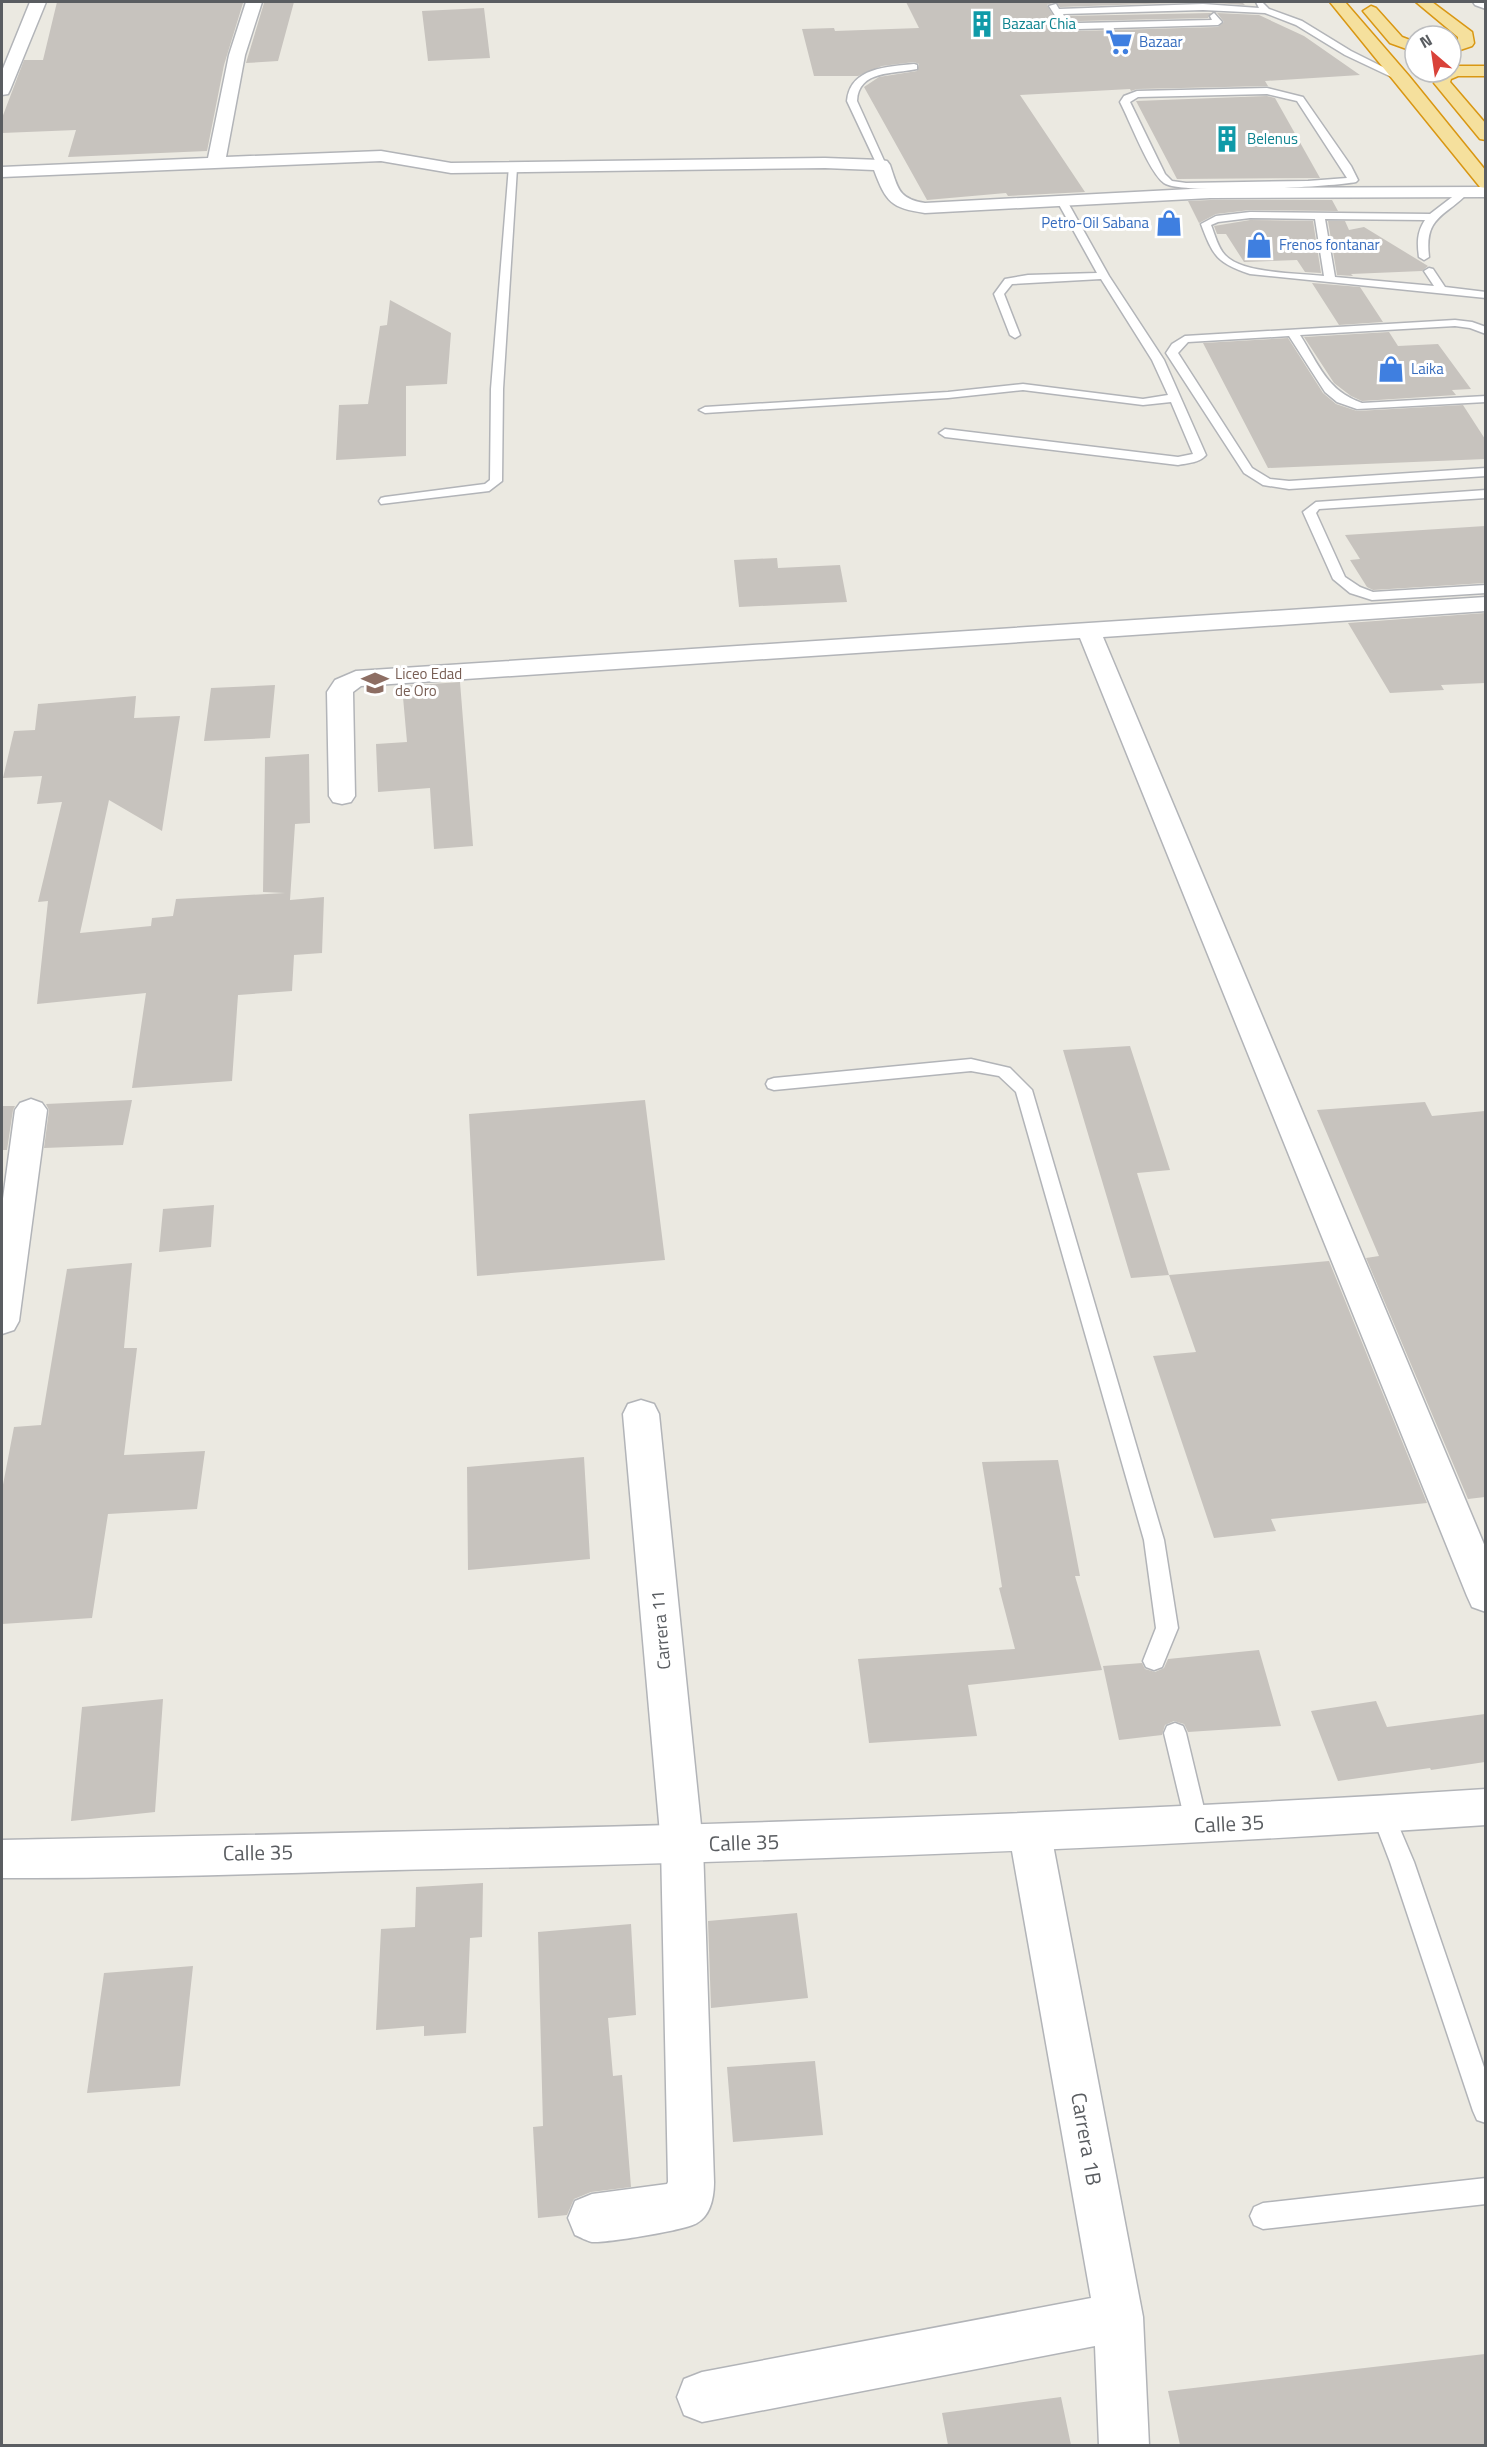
<svg xmlns="http://www.w3.org/2000/svg" width="1487" height="2447" viewBox="0 0 1487 2447" font-family="'Titillium Web',sans-serif">
	<style>
		.building { fill: #c7c3be }
		.lines { fill: none; stroke-linecap: round; stroke-linejoin: round }
		.service-casing { stroke: #b2b4b8; stroke-width: 3 }
		.minor-casing { stroke: #b2b4b8; stroke-width: 3 }
		.tertiary-casing { stroke: #b2b4b8; stroke-width: 3 }
		.trunk-casing { stroke: #d99713; stroke-width: 3 }
		.service { fill: #fff; fill-rule: evenodd }
		.minor { fill: #fff; fill-rule: evenodd }
		.tertiary { fill: #fff; fill-rule: evenodd }
		.trunk { fill: #f5e09d; fill-rule: evenodd }
		.labels { text-anchor: middle; stroke-width: 6; stroke-linejoin: round; paint-order: stroke }
		.far-culture-label { font-size: 15px; fill: #0d838f; stroke: #fff; text-anchor: start }
		.far-shop-label { font-size: 15px; fill: #366cbe; stroke: #fff; text-anchor: start }
		.far-education-label { font-size: 15px; fill: #785e54; stroke: #fff; text-anchor: start }
		.street-label { font-size: 18px; fill: #5a5d61; stroke: #fff }
		.near-street-label { font-size: 21px; fill: #5a5d61; stroke: #fff }
	</style>
	<rect width="100%" height="100%" fill="#ebe9e1"/>
	<path class="building" d="M57,2L243,3L224,65L207,151L68,157L76,130L2,133V118L24,60H43Z
		M294,2L278,61L246,63L264,3Z
		M906,2H1242L1245,5L1203,2L1060,7L1055,2L1047,5L1059,26L1079,31L1218,27L1224,22L1217,13L1259,15L1304,36L1360,75L1265,81L1268,86L1137,89L1131,91L1130,89L1020,95L1085,192L1008,196L1006,193L927,200L864,87L879,77L917,71L919,64L914,62L882,66L858,76H814L802,29L834,28L835,31L919,28Z
		M484,8L490,58L428,61L422,11Z
		M1211,13L1208,18L1079,21L1068,19L1067,16Z
		M1267,96L1275,98L1320,178L1177,179L1136,101Z
		M1210,200H1332L1338,211L1250,210L1216,214L1199,223L1188,201Z
		M1250,220L1313,221L1321,273L1305,272L1297,260L1244,262L1226,234H1217L1214,226Z
		M1328,221H1345L1349,230L1364,227L1428,266L1422,271L1351,274L1353,276L1337,275Z
		M1312,283L1360,287L1383,322L1339,325Z
		M390,300L451,333L447,384L406,386V456L336,460L339,405L368,404L380,326L387,325Z
		M1389,332L1398,346L1438,344L1471,389L1452,390L1456,395L1362,401L1351,396L1334,383L1304,337Z
		M1288,338L1323,393L1336,404L1357,411L1463,405L1485,439V459L1268,468L1203,343Z
		M1485,526V583L1373,590L1367,587L1350,560L1360,559L1345,535Z
		M777,558L778,568L840,565L847,602L739,607L734,560Z
		M1485,613V683L1441,685L1444,690L1390,693L1348,623Z
		M460,682L473,846L434,849L430,788L378,792L376,744L407,742L402,686Z
		M275,685L270,738L204,741L211,688Z
		M136,696L134,718L180,716L162,831L109,800L80,933L151,926L152,918L173,916L176,899L285,893L263,892L265,757L309,754L310,823L295,824L290,900L324,897L322,953L294,955L292,991L238,995L232,1081L132,1088L146,993L37,1004L48,901L38,902L62,802L37,804L42,776L3,778L14,731L35,730L38,704Z
		M1130,1046L1170,1170L1137,1173L1169,1275L1329,1261L1427,1503L1271,1519L1276,1531L1214,1538L1153,1356L1196,1352L1169,1275L1131,1278L1063,1050Z
		M132,1100L123,1145L44,1148L49,1110L46,1104Z
		M645,1100L665,1260L477,1276L469,1114Z
		M1425,1102L1432,1116L1485,1111V1497L1468,1499L1366,1258L1379,1256L1317,1110Z
		M2,1106H15L13,1110L7,1150H2Z
		M214,1205L211,1247L159,1252L163,1209Z
		M132,1263L124,1348H137L124,1455L205,1451L197,1509L108,1514L92,1618L2,1624V1490L14,1427L41,1425L67,1269Z
		M584,1457L590,1559L468,1570L467,1467Z
		M1058,1460L1080,1576H1075L1102,1670L968,1685L977,1736L869,1743L858,1659L1015,1649L999,1588L1002,1587L982,1462Z
		M1259,1650L1281,1726L1188,1732L1184,1724L1174,1721L1165,1725L1162,1735L1119,1740L1103,1666L1142,1663L1145,1669L1155,1672L1164,1668L1168,1659Z
		M163,1699L155,1812L71,1821L82,1707Z
		M1376,1701L1387,1727L1485,1714V1762L1431,1770L1430,1768L1338,1781L1311,1711Z
		M483,1883L482,1937L470,1938L466,2033L424,2036V2026L376,2030L381,1929L415,1927L416,1887Z
		M797,1913L808,1998L711,2008L708,1921Z
		M631,1924L636,2015L608,2018L613,2076L622,2075L631,2187L591,2192L574,2199L567,2215L538,2218L533,2127L543,2126L538,1932Z
		M193,1966L180,2086L87,2093L104,1973Z
		M815,2061L823,2135L733,2142L727,2067Z
		M1485,2354V2445H1180L1168,2391Z
		M1061,2397L1071,2445H948L942,2413Z"/>
	<g class="lines">
		<defs>
			<path id="service" d="M1256,2H1262L1269,9L1302,21L1351,51L1407,79L1400,81L1345,55L1296,25L1265,13L1203,10L1063,14L1067,21L1079,23L1212,20L1210,16L1214,13L1222,22L1218,25L1079,29L1061,25L1049,6L1056,4L1059,9L1203,4L1259,8Z
				M914,64L917,65V69C894,74 858,70 857,101L886,165L878,167L847,101C850,67 888,67 914,64Z
				M1267,88L1303,97L1351,166L1358,180L1356,182C1332,187 1179,195 1164,183C1149,172 1130,121 1120,102L1124,96L1137,91ZM1267,94L1297,101L1347,178L1308,181L1186,183L1172,181L1165,174L1130,102L1138,97Z
				M509,166L517,168L503,389L502,481L489,491L381,504L379,501L381,498L385,497L485,484L490,480L491,389Z
				M1460,191L1468,193C1445,217 1424,216 1429,257L1424,260L1419,257C1417,243 1417,232 1425,220L1325,219L1335,277L1434,286L1424,271L1429,268L1433,269L1445,287L1486,292V298L1250,274C1217,263 1213,256 1201,224L1216,216L1250,212L1430,214ZM1250,218L1315,219L1324,276C1299,273 1242,274 1225,255C1218,248 1215,235 1211,225L1218,222Z
				M1062,198L1067,201L1109,276L1164,360L1206,455C1199,463 1188,463 1178,465L945,437L939,433L945,429L1178,457L1193,454L1171,402L1143,405L1023,390L948,398L705,413L699,410L705,407L948,392L1023,384L1143,399L1168,395L1152,360L1101,279L1012,284L1004,294L1020,335L1015,338L1010,335L994,294L1005,279L1028,275L1097,273L1057,201Z
				M1455,320L1472,322L1486,327V334L1470,328L1455,326L1300,335C1319,365 1327,391 1362,403L1486,396V402L1357,409L1337,402L1325,392L1289,336L1188,342L1178,353L1252,468L1270,479L1289,481L1486,468V476L1289,489L1263,485L1244,473L1166,353L1172,344L1185,336Z
				M1486,490V498L1319,509L1316,513L1345,577L1360,587L1373,592L1486,585V593L1372,600L1350,593L1333,579L1303,512L1316,502Z
				M971,1059L1010,1068L1032,1090L1164,1540L1178,1628L1162,1667L1154,1670L1146,1667L1143,1661L1156,1628L1144,1540L1016,1092L999,1076L971,1071L774,1090L768,1088L766,1084L768,1080L774,1078Z
				M1175,1723L1183,1726L1186,1733L1208,1825L1205,1832L1197,1835L1189,1832L1186,1825L1164,1733L1167,1726Z
				M1383,1805L1391,1808L1414,1862L1486,2073V2123L1477,2120L1473,2111L1390,1862L1372,1815L1375,1808Z
				M1486,2178V2204L1263,2229L1254,2225L1250,2216L1254,2207L1263,2203Z"/>
			<path id="minor" d="M30,2H46L10,90L8,94L2,95V71Z
				M246,2H262L245,55L226,157L381,151L451,163L825,158L881,160L887,161L890,165C898,188 898,199 925,203L1210,188L1486,187V197L1210,198L925,213C891,208 886,202 874,170L825,168L451,173L381,161L2,177V167L208,158L229,55Z
				M1473,2H1486V9L1475,5Z
				M1486,597V611L1103,637L1486,1549V1612L1472,1607L1467,1596L1080,638L361,686L353,692L355,796L351,802L342,804L333,802L329,796L327,692L335,680L356,671Z
				M31,1099L42,1103L47,1110L19,1321L14,1330L2,1334V1206L15,1110L20,1103Z
				M641,1400L654,1404L659,1414L703,1845L714,2182C714,2196 711,2215 697,2223C687,2230 606,2243 592,2242C587,2241 580,2237 575,2235L568,2218L575,2201L592,2194L667,2184L668,2182L661,1845L623,1414L628,1404Z
				M1030,1815L1045,1821L1051,1834L1143,2317L1149,2446H1099L1095,2346L702,2422L684,2415L677,2397L684,2379L702,2372L1091,2298L1009,1834L1015,1821Z"/>
			<path id="tertiary" d="M1486,1789V1825C1138,1849 790,1861 442,1869C295,1872 148,1879 2,1878V1840C497,1830 991,1821 1486,1789Z"/>
			<path id="trunk" d="M1330,2H1345L1409,76L1486,171V188L1480,187Z
				M1416,2H1432L1472,32L1474,43L1472,46L1451,53V43L1458,40V37Z
				M1371,6L1376,8L1402,37L1415,42V52L1390,43L1363,11Z
				M1456,66H1486V76H1458L1451,79L1450,82L1486,124V140L1480,139L1434,83L1438,73L1451,72V67Z"/>
		</defs>
		<use href="#service" class="service-casing"/>
		<use href="#minor" class="minor-casing"/>
		<use href="#tertiary" class="tertiary-casing"/>
		<use href="#trunk" class="trunk-casing"/>
		<use href="#service" class="service"/>
		<use href="#minor" class="minor"/>
		<use href="#tertiary" class="tertiary"/>
		<use href="#trunk" class="trunk"/>
	</g>
	<defs>
		<symbol id="building-bare" viewBox="-9 -9 18 18"><path d="M-4-6H4V6H1V3H-1V6H-4ZM-2.5-4.3h1.7v1.8h-1.7ZM.8-4.3h1.7v1.8H.8ZM-2.5-1h1.7V.8h-1.7ZM.8-1h1.7V.8H.8Z" fill="#0f9aa8" stroke="#fff" stroke-width="2.5" paint-order="stroke"/></symbol>
		<symbol id="supermarket-bare" viewBox="-9 -9 18 18"><path d="M-6-5.5h2.5l.6 2H6L4.5 2H-2.5L-4.4-4H-6ZM-1.5 3.2a1.3 1.3 0 1 0 .1 0ZM3 3.2a1.3 1.3 0 1 0 .1 0Z" fill="#3f7fe0" stroke="#fff" stroke-width="2.5" paint-order="stroke"/></symbol>
		<symbol id="shop-bare" viewBox="-9 -9 18 18"><path d="M-5-2.5h2.3a2.7 3.5 0 0 1 5.4 0H5L5.5 6h-11ZM-1.5-2.5h3a1.5 2.3 0 0 0-3 0Z" fill="#3f7fe0" stroke="#fff" stroke-width="2.5" paint-order="stroke"/></symbol>
		<symbol id="school-bare" viewBox="-9 -9 18 18"><path d="M0-5L7-2L0 1L-7-2ZM-4 1L0 2.5L4 1V4Q0 6-4 4Z" fill="#8d6e63" stroke="#fff" stroke-width="2.5" paint-order="stroke"/></symbol>
	</defs>
	<g fill-rule="evenodd">
		<use href="#building-bare" x="963" y="5" width="38" height="38"/>
		<use href="#supermarket-bare" x="1100" y="23" width="38" height="38"/>
		<use href="#building-bare" x="1208" y="120" width="38" height="38"/>
		<use href="#shop-bare" x="1150" y="204" width="38" height="38"/>
		<use href="#shop-bare" x="1240" y="226" width="38" height="38"/>
		<use href="#shop-bare" x="1372" y="350" width="38" height="38"/>
		<use href="#school-bare" x="356" y="664" width="38" height="38"/>
	</g>
	<g class="labels">
		<g class="far-culture-label">
			<text x="1002" y="29">Bazaar Chia</text>
			<text x="1247" y="144">Belenus</text>
		</g>
		<g class="far-shop-label">
			<text x="1139" y="47">Bazaar</text>
			<text x="1149" y="228" text-anchor="end">Petro-Oil Sabana</text>
			<text x="1279" y="250">Frenos fontanar</text>
			<text x="1411" y="374">Laika</text>
		</g>
		<g class="far-education-label">
			<text x="395" y="679">Liceo Edad<tspan x="395" dy="17">de Oro</tspan></text>
		</g>
		<g class="street-label">
			<text transform="translate(661 1630) rotate(-95)" y="6">Carrera 11</text>
		</g>
		<g class="near-street-label">
			<text transform="translate(1229 1824) rotate(-3)" y="7">Calle 35</text>
			<text transform="translate(744 1843) rotate(-2)" y="7">Calle 35</text>
			<text transform="translate(258 1853) rotate(-1)" y="7">Calle 35</text>
			<text transform="translate(1086 2139) rotate(80)" y="7">Carrera 1B</text>
		</g>
	</g>
	<rect width="1487" height="2447" fill="none" stroke="#5a5d61" stroke-width="6"/>
	<g transform="translate(1433 54) rotate(331)"><circle r="28" fill="#ffffff" stroke="#bdbec0" stroke-width="1.5"/>
	<path d="M0-4.5L10 22L0 15L-10 22Z" fill="#d94239"/>
	<text y="-9" font-size="16" font-weight="bold" text-anchor="middle" fill="#5a5d61">N</text>
	</g>
</svg>
